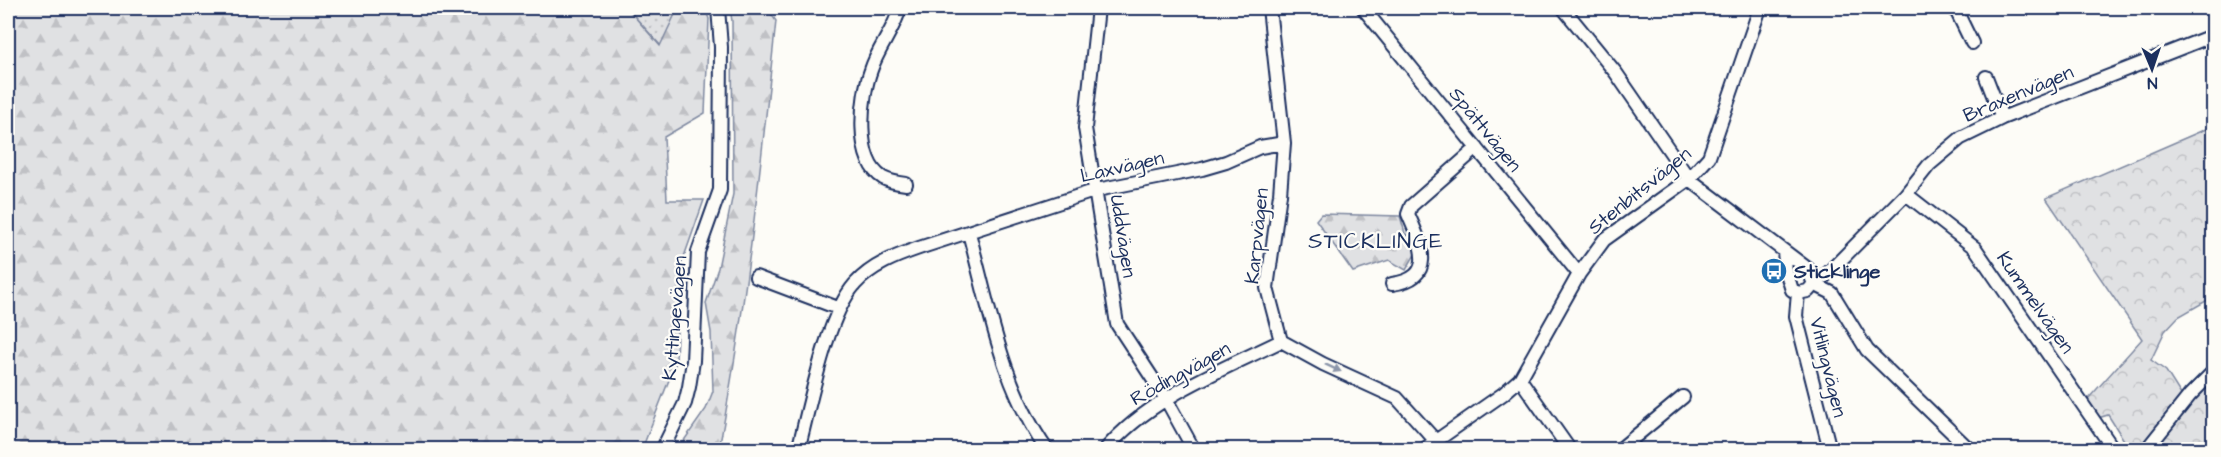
<svg xmlns="http://www.w3.org/2000/svg" width="2221" height="457" viewBox="0 0 2221 457" font-family="'Architects Daughter',sans-serif">
	<style>
		.grass { fill: url(#grass-dots); stroke: #7e88a0; stroke-width: 1.5 }
		.forest { fill: url(#forest-firs); stroke: #7e88a0; stroke-width: 1.5 }
		.park { fill: url(#park-crowns); stroke: #7e88a0; stroke-width: 1.5 }
		.lines { fill: none; stroke-linecap: round; stroke-linejoin: round }
		.minor-casing { stroke: #1b2f5e; stroke-width: 16 }
		.minor { stroke: #fdfcf7; stroke-width: 12 }
		.oneway { fill: #8c96aa }
		.labels { text-anchor: middle; stroke-width: 4.5; stroke-linejoin: round; paint-order: stroke }
		.street-label { font-size: 20px; fill: #1b2f5e; stroke: #fdfcf7 }
		.poi-label { font-size: 20px; font-weight: bold; fill: #1b2f5e; stroke: #fdfcf7; text-anchor: start }
		.quarter-label { font-size: 22px; letter-spacing: 1.5px; fill: #1b2f5e; stroke: #fdfcf7 }
	</style>
	<defs>
		<pattern id="grass-dots" width="8" height="8" patternUnits="userSpaceOnUse" patternTransform="scale(1.5)"><rect width="8" height="8" fill="#e0e1e3"/><path d="M2 2h.1M6 6h.1" fill="none" stroke="#c0c1c5" stroke-width="1.8" stroke-linecap="round"/></pattern>
		<pattern id="forest-firs" width="22" height="20" patternUnits="userSpaceOnUse" patternTransform="scale(1.5)"><rect width="22" height="20" fill="#e0e1e3"/><path d="M5 1l3.5 6h-7zM16 11l3.5 6h-7z" fill="#c0c1c5"/></pattern>
		<pattern id="park-crowns" width="20" height="18" patternUnits="userSpaceOnUse" patternTransform="scale(1.5)"><rect width="20" height="18" fill="#e0e1e3"/><path d="M2 6a3 3 0 1 1 6 0M12 15a3 3 0 1 1 6 0" fill="none" stroke="#c0c1c5"/></pattern>
	</defs>
	<rect width="100%" height="100%" fill="#fdfcf7"/>
	<filter id="ink" filterUnits="userSpaceOnUse"><feTurbulence type="fractalNoise" baseFrequency=".0167" numOctaves="2"/><feDisplacementMap in="SourceGraphic" scale="12" xChannelSelector="R" yChannelSelector="G"/><feConvolveMatrix kernelMatrix="1 2 1 2 8 2 1 2 1" color-interpolation-filters="sRGB"/></filter>
	<g filter="url(#ink)">
		<path class="grass" d="M627,8H678L661,46Z"/>
		<path class="forest" d="M8,8H627L660,46L678,8H705L709,19L705,113L664,137L667,200H704L679,271L676,362L642,449L22,450L8,446Z
			M730,8H767L776,21C761,165 746,308 719,449H678L706,409L713,391L711,332L706,303L718,268L733,194L732,21Z
			M1321,214L1400,216L1405,233L1417,251L1406,270L1389,260L1353,272L1316,220Z"/>
		<path class="park" d="M2213,126V297L2178,317L2165,331L2151,360L2166,371L2183,398L2213,368V393L2209,407L2213,449H2123L2127,445L2108,415L2098,418L2087,400L2142,339L2046,198Z"/>
		<g class="lines">
			<defs>
				<path id="minor" d="M900,8C894,30 878,48 871,70C861,97 854,160 883,178C890,182 898,183 906,184
					M1098,8L1085,128L1117,324L1166,399L1194,450
					M1269,8L1284,143L1280,194L1267,288L1281,341L1323,364L1397,398L1444,450
					M1363,8L1579,274
					M1563,8L1616,73L1689,179L1808,269L1814,284L1808,291L1798,293
					M1955,8L1972,43
					M1986,77L2002,118
					M1906,194L1975,248L2114,450
					M969,233C989,307 1002,386 1047,450
					M1784,252L1786,271L1792,290L1798,293
					M756,277L838,308
					M1813,278L1825,276L1906,194L1929,165L1961,138L2002,118L2214,35
					M1392,284C1439,278 1420,242 1408,214L1411,206L1477,148
					M1814,284L1832,293L1867,350L1970,450
					M1798,293L1796,316L1830,450
					M1520,379L1570,450
					M662,450L685,403L689,387L693,361L698,252L720,190L721,47L718,8
					M798,450C810,405 826,317 855,284C872,265 896,256 919,248L1097,190L1202,169L1226,162L1260,147L1284,143
					M1105,450C1150,397 1220,371 1281,341
					M1423,450L1503,394L1520,379L1579,274L1604,240L1689,179L1709,157L1760,8
					M1619,450L1683,397
					M2146,450L2190,395L2214,371"/>
			</defs>
			<use href="#minor" class="minor-casing"/>
			<use href="#minor" class="minor"/>
		</g>
		<defs><path id="oneway-solid" d="M-6-.8H1V-3.2L6.5 0L1 3.2V.8H-6Z" transform="scale(1.5)"/></defs>
		<use class="oneway" href="#oneway-solid" transform="translate(1333 368) rotate(25)"/>
	</g>
	<defs>
		<symbol id="bus-disc" viewBox="-11 -11 22 22"><circle r="9.5" fill="#1f6fb2" stroke="#fdfcf7"/><path d="M-5-6H5V4H4V6H2V4H-2V6H-4V4H-5ZM-3.5-4V0h7V-4ZM-3.5 1.2v1.5H-2V1.2ZM2 1.2v1.5H3.5V1.2Z" fill="#fff"/></symbol>
	</defs>
	<g fill-rule="evenodd">
		<use href="#bus-disc" x="1759" y="256" width="30" height="30"/>
	</g>
	<g class="labels">
		<g class="street-label">
			<text transform="translate(2018 93) rotate(-23)" y="7">Braxenvägen</text>
			<text transform="translate(1486 129) rotate(51)" y="7">Spättvägen</text>
			<text transform="translate(1122 166) rotate(-13)" y="7">Laxvägen</text>
			<text transform="translate(1639 190) rotate(-39)" y="7">Stenbitsvägen</text>
			<text transform="translate(1124 236) rotate(81)" y="7">Uddvägen</text>
			<text transform="translate(1256 236) rotate(-84)" y="7">Karpvägen</text>
			<text transform="translate(2036 302) rotate(55)" y="7">Kummelvägen</text>
			<text transform="translate(674 318) rotate(-85)" y="7">Kyttingevägen</text>
			<text transform="translate(1829 367) rotate(76)" y="7">Vitlingvägen</text>
			<text transform="translate(1180 373) rotate(-29)" y="7">Rödingvägen</text>
		</g>
		<g class="poi-label">
			<text x="1794" y="278">Sticklinge</text>
		</g>
		<g class="quarter-label">
			<text x="1376" y="248">STICKLINGE</text>
		</g>
	</g>
	<rect width="2221" height="457" fill="none" stroke="#fdfcf7" stroke-width="30"/>
	<rect x="15" y="15" width="2191" height="427" fill="none" stroke="#1b2f5e" stroke-width="2" filter="url(#ink)"/>
	<g transform="translate(2152 69) rotate(178)" stroke="#fdfcf7" stroke-width="4.5" paint-order="stroke">
	<path d="M0-4.5L10 22L0 15L-10 22Z" fill="#1b2f5e"/>
	<text y="-9" font-size="16" font-weight="bold" text-anchor="middle" fill="#1b2f5e">N</text>
	</g>
</svg>
